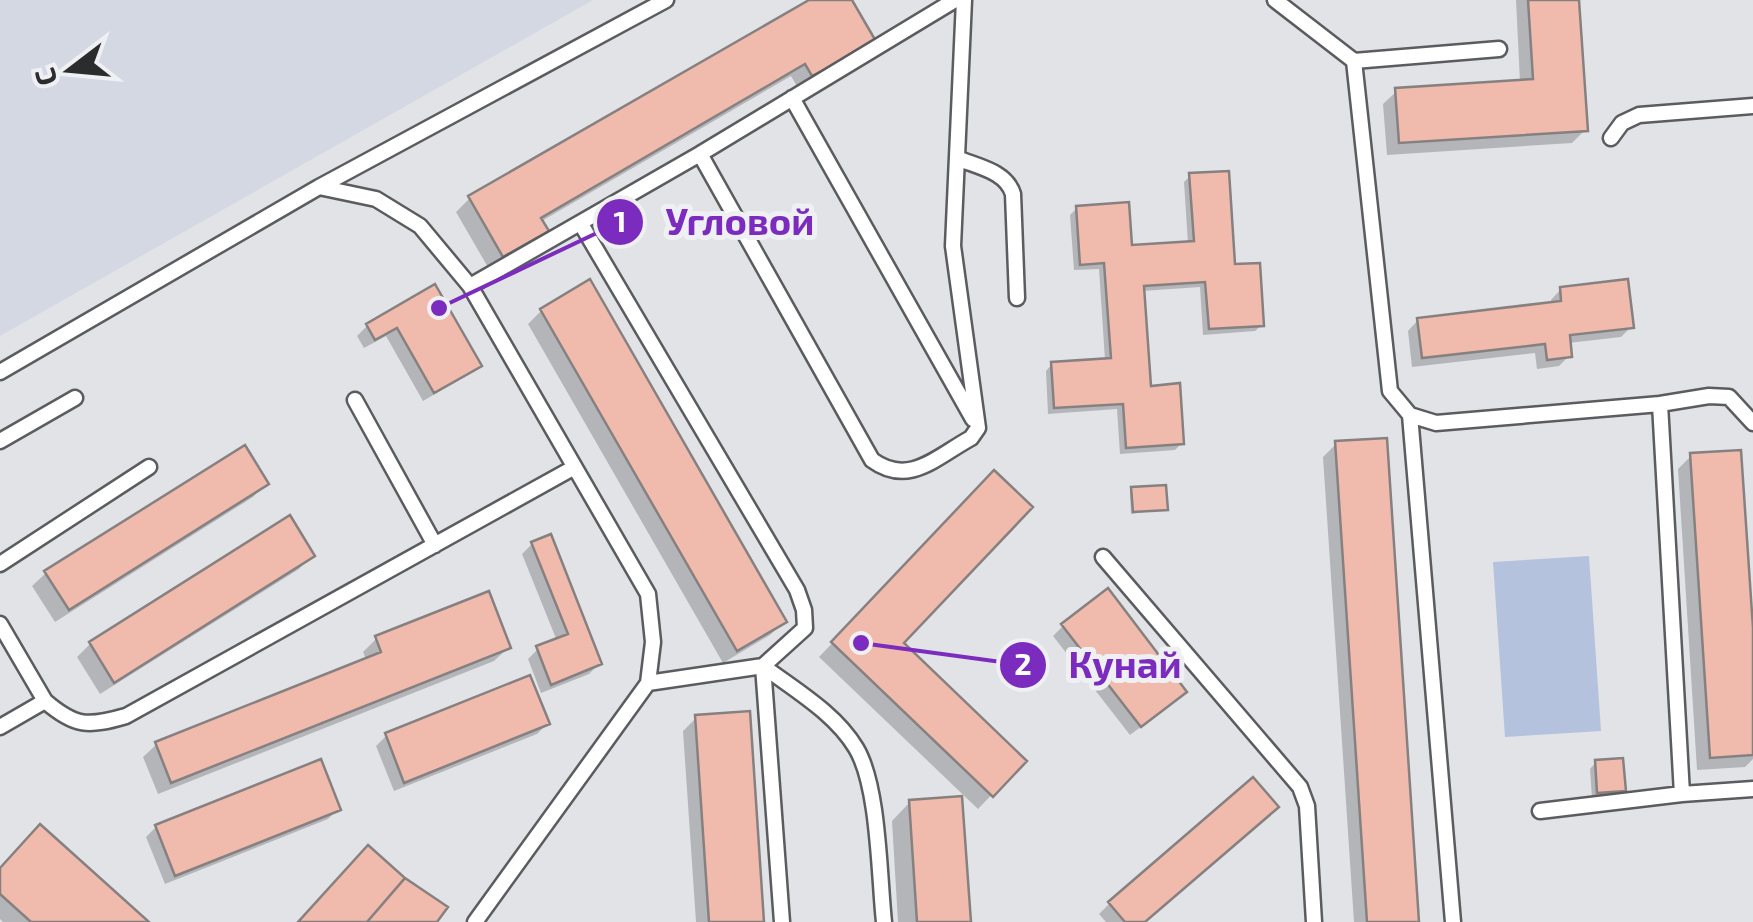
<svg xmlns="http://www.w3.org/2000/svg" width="1753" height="922" viewBox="0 0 1753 922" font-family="'Exo 2',sans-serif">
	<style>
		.built { fill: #d3d8e3 }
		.green { fill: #b5c2dd }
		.shadow { fill: #0003 }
		.building { fill: #f0bbac; stroke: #868180; stroke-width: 2.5 }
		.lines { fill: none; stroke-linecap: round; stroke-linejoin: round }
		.service-casing { stroke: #5b5c60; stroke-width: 19 }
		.service { stroke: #fff; stroke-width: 14 }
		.leader { fill: none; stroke: #7b2cbf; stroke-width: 4 }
		.callout-dot { fill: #7b2cbf; stroke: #eef0f4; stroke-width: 4 }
		.mark-label { font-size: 30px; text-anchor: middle; font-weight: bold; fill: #fff }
		.callout-label { font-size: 38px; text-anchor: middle; font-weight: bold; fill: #7b2cbf; stroke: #eef0f4; stroke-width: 10; stroke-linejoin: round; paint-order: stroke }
	</style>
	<rect width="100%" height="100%" fill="#e1e3e7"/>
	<path class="built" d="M0,0H593L0,336Z"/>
	<path class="green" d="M1589,556L1601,731L1505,737L1493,562Z"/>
	<path class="shadow" d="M814,0H849L860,56L798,88L791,76L540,222L546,230L532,244L489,269L456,212L470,198Z
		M1516,0H1577L1585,130L1572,143L1387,155L1383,104L1397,91L1520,82Z
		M1190,176L1262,325L1255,331L1203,335L1200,287L1142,291L1148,388L1182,443L1175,450L1120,454L1117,409L1048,414L1046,371L1052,364L1105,360L1099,269L1074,270L1070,215L1077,208L1130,248L1188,244L1184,182Z
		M434,288L478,365L468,375L423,401L386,336L364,348L357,336L367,326Z
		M1561,289L1631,327L1621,337L1568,343L1569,356L1559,366L1537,369L1535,353L1412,367L1408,331L1418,320L1551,305V300Z
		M541,311L784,622L770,635L723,663L528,324Z
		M1336,444L1417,922H1354L1323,457Z
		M1691,456L1753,666V759L1745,767L1697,770L1678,469Z
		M994,474L900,644L1024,761L978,809L819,657Z
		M266,483L253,497L55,622L32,586L46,573Z
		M1132,489L1165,509L1131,514L1130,492Z
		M290,519L312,555L299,569L100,694L77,657L90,644Z
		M532,544L599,664L589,674L541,693L528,659L538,649L557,641L522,554Z
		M1063,626L1174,702L1130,735L1053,636Z
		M377,638L508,648L494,661L158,794L143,757L157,744L367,661L363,652Z
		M697,717L761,922H696L683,731Z
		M547,724L537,734L394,791L376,746L386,736Z
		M1596,762L1623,790L1616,796L1592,798L1590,769Z
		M1253,780L1143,922H1106L1099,914L1109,904Z
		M910,802L968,922H898L892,821Z
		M338,809L328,819L165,884L146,837L156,827Z
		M0,870L145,922H3L0,919Z"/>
	<path class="building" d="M809,0H852L877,43L812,76L805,64L541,218L549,231L503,257L468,196Z
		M1528,0H1579L1588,131L1399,143L1395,88L1533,79Z
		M1229,171L1235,264L1260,263L1264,326L1209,329L1205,282L1144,286L1151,386L1180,383L1184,444L1126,448L1123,404L1054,408L1051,362L1111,358L1104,263L1080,265L1076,206L1129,202L1132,245L1194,241L1189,173Z
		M590,279L787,622L737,651L540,309Z
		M1628,279L1634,328L1570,335L1572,357L1547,360L1545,344L1422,358L1417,318L1561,301L1560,287Z
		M435,284L482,366L434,393L397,328L375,340L366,324Z
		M1387,438L1419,922H1367L1335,441Z
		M245,445L269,484L69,610L44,571Z
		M1741,450L1753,628V755L1710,758L1690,453Z
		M994,470L1033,507L904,643L1027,761L993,797L831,642Z
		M1166,485L1168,510L1133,512L1131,487Z
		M290,515L315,556L114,683L89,642Z
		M551,534L602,664L551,685L536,646L568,634L531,542Z
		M1108,588L1187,692L1141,727L1061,624Z
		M489,591L511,648L171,783L155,742L381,652L375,636Z
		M530,675L550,724L404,783L385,733Z
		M750,711L764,922H709L695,715Z
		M1623,758L1626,791L1597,793L1595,760Z
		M321,759L341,810L175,876L155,825Z
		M1253,777L1279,807L1145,922H1125L1108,902Z
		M962,796L971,922H917L909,800Z
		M40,824L149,922H31L0,894V868Z
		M368,845L405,878L367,922H298Z
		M405,878L448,907L437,922H367Z"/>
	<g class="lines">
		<defs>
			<path id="service" d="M1275,0L1354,61L1390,391L1410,415L1436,423L1660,404L1682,794L1753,789
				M1354,61L1499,49
				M792,98L973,419
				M1611,138L1622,123L1639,115L1753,106
				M700,154L872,460C909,487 936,457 971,438L978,428L953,246L964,0
				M957,158C978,167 1006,171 1013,194L1017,298
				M319,187L376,199L420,226L470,286L648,594L653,642L648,683L475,922
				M581,224L797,590L804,610L805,628L763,666L782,922
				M470,286L700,154L955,0
				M0,372L319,187L666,0
				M355,400L435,545
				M1660,404L1709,396L1729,397L1753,423
				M1410,415L1453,922
				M0,441L75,398
				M1103,557L1300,787L1307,806L1314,922
				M0,564L149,467
				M0,624L45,701
				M648,683L763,666C795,690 835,713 856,748C879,786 879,876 884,922
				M0,727L45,701C75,727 88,727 126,716L573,468
				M1540,811L1682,794"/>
		</defs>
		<use href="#service" class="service-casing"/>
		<use href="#service" class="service"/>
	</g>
	<path class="leader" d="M439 308L620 222M861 643L1023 665"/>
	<g class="callout-dot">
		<circle cx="439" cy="308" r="10"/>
		<circle cx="861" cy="643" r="10"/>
		<circle cx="620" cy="222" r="25"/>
		<circle cx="1023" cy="665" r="25"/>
	</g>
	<g class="mark-label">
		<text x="620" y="232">1</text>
		<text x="1023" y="675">2</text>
	</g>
	<g class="callout-label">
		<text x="740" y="235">Угловой</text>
		<text x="1125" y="678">Кунай</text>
	</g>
	<g transform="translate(70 70) rotate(254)" stroke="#eef0f4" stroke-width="8" paint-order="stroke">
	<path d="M0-8L18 38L0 25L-18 38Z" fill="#2b2c2d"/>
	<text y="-15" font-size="28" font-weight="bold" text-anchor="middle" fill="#2b2c2d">С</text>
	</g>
</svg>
